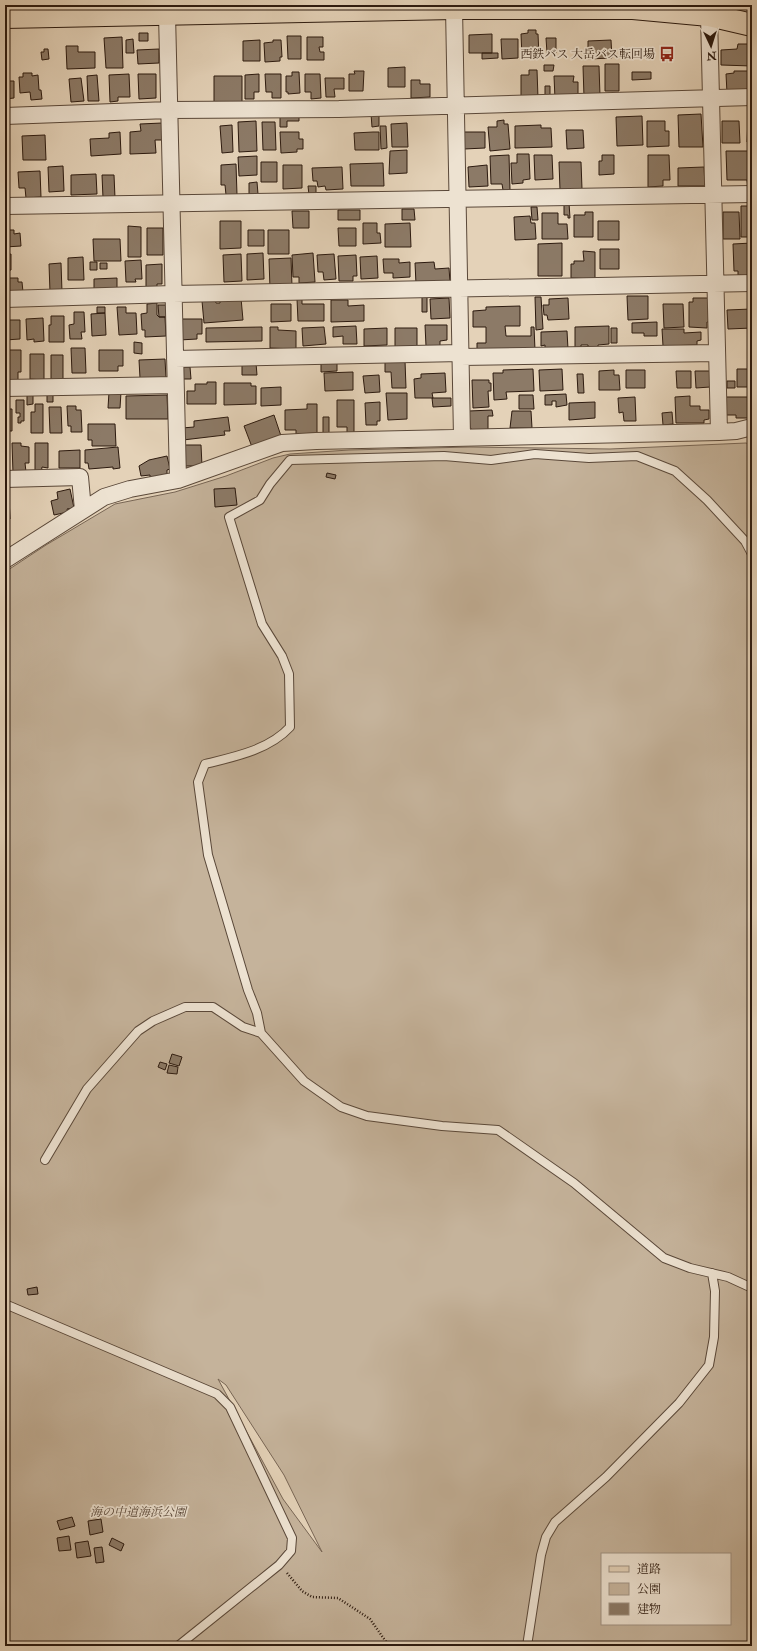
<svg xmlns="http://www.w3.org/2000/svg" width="757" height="1651" viewBox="0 0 757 1651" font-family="'IM FELL Double Pica','Noto Serif JP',serif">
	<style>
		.green { fill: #c5b39b; stroke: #786655; fill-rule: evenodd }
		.building { fill: #8c7a67; stroke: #2c1a0f }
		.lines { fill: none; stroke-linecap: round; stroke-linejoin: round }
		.service-casing { stroke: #5a4839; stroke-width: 10 }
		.minor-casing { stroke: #5a4839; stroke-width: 18 }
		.primary-casing { stroke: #2c1a0f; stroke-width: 24 }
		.path { stroke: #2c1a0f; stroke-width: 2.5; stroke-dasharray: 1 2; stroke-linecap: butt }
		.service { stroke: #ede2d1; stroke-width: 8 }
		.minor { stroke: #ede2d1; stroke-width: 16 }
		.primary { stroke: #e4d2b8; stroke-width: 22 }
		.labels { text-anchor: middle; stroke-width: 3.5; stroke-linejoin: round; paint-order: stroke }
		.poi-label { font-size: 12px; fill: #2c1a0f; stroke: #ede2d1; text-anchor: end }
		.park-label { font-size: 12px; font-style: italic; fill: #5a4839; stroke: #ede2d1 }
	</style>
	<rect width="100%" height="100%" fill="#e4d2b8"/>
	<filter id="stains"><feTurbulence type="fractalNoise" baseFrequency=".005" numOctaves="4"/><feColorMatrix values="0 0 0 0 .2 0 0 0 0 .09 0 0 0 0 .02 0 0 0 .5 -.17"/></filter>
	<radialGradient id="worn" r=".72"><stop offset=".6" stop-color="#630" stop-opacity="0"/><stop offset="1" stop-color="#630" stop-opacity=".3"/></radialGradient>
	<path class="green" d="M746,443L752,445V1646H5V572L46,545L115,504L175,492L226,476L273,458L290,454L349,450L470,447L610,449ZM218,1379L226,1385L284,1475L322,1552L283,1499ZM602,1554H730V1624H602Z"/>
	<path class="building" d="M528,30H536V34H538L539,56L522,57L521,34L528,33Z
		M139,33H148V41H139Z
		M492,34V53H469V35Z
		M287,36H301V59H288Z
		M122,37L123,68H106L104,38Z
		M307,37H323V47H319L320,52H324V60H307Z
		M546,38H556V53H547Z
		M133,39L134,53H126V40Z
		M501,39H518V58L502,59Z
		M260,40V61H243V41Z
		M273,40H281L282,57H280V61L265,62L264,43L273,42Z
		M611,40L612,58L588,59V41Z
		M738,44H752V66L721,65V50L737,49Z
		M66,46H78V52H95V68L67,69Z
		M44,49H48L49,59L42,60L41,52H44Z
		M159,49V63L138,64L137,50Z
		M482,53H498V58L482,59Z
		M605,64H619V91H605Z
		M544,65H554L553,71H544Z
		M583,66H599L600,96L584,97Z
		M405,67V87H388V68Z
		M529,70H537L538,98L521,99V75H529Z
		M354,71H364L363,91H349V74H355Z
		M734,71H752V97L727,93L726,74L734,73Z
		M292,72H299L300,93L288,94V92H286V76H292Z
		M632,72H651V79L632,80Z
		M23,73H32V76L38,75L39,90H41L42,99L31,100L30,92L20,93L19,77H23Z
		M129,74L130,97H118V101L110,102L109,75Z
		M138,74H156V98L139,99Z
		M259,74V92H254V99H245V75Z
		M265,74H281V98H272V92H266Z
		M305,74H320L321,98L311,99V92H305Z
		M97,75L99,101H88L87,76Z
		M214,76H242V106L214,103Z
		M554,76H574L573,82H578V99H555Z
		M81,78L84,101L71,102L69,79Z
		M325,78H344V89H334L335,97H326Z
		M411,80H420V84H430V97L411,98Z
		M5,81H14V98L5,99Z
		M545,86H550V99H545Z
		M280,114H299V121H287V127H280Z
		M371,114H379V126L372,127Z
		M701,114L703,147H679L678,115Z
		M642,116L643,145L617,146L616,117Z
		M748,118H752V142H747Z
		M504,120V124H508L510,149L490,151L488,127H497V121Z
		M256,121L257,151L239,152L238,122Z
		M647,121H665V131H669V146L647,147Z
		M722,121H739L740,143H722Z
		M262,122H275L276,150H263Z
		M162,123L163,140H155L156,153L130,154V132L141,131L140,124Z
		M407,123L408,147H392L391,124Z
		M232,125L233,152L222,153L220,126Z
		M541,125V128H551L552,147L515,148V126Z
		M380,126H386L387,148L381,149Z
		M566,130H583L584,148L567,149Z
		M120,132L121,154L91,156L90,139L109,138V133Z
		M280,132H299V139H303V149H297V152L281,153Z
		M373,132H379V150H355L354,133Z
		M464,132H485V148L464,149Z
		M45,135L46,160H23L22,136Z
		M5,137H8V159H5Z
		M407,150V173L389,174L390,151Z
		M726,151H749V163H752V187H748L747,180H727Z
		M517,154H529L530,179L523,180V183L512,184L511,163H517Z
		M509,155L510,190H503L502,184H491L490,156Z
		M534,155H552L553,179L535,180Z
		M602,155H614V174L599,175V161H602Z
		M648,155H669L670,180H663V186L648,187Z
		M257,156V175L239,176L238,157Z
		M261,162H277V182H261Z
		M559,162H581L582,189L560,190Z
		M383,163L384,186H351L350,164Z
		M236,164L237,195H226L225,185H221V165Z
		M283,165H302V188L283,189Z
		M487,165L488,186L469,187L468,167Z
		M63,166L64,191L49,192L48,167Z
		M342,167L343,189L326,190L325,186L318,187L317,181H313L312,168Z
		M704,167L705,186H678V168Z
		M40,171L41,197L26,198L25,188H19L18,172Z
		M96,174L97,194L71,195V175Z
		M5,175H7L8,197H5Z
		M102,175H114L115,198H103Z
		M257,182L258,194H249V183Z
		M308,186H316V195H309Z
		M569,203L570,218H568V215H564V204Z
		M741,206H752V237H741Z
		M531,207H537L538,220H532Z
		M402,209H414L415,220H402Z
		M338,210H360V220H338Z
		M292,211H309V228H293Z
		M585,212H593V237H574V215H585Z
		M723,212H739L740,239H723Z
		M542,213H558V224H567L568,239H542Z
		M530,216L531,223H535L536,239L515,240L514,217Z
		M220,221H241V248L220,249Z
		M598,221H619V240H598Z
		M363,223H377V233H380L381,243L363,244Z
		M410,223L411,247H385V224Z
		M128,226L141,227V257H128Z
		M147,228H163V255H147Z
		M338,228H356V246H339Z
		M6,230H14V234L20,233L21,246L5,247Z
		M248,230H264V246H248Z
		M268,230H289V254H268Z
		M93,239H120L121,261H94Z
		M562,243V276H538V244Z
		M752,243V276L738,275V271H734L733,244Z
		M600,249H619V269H600Z
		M583,251L595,252V279L571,278V264H574V261H584Z
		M263,253L264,279L247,280V254Z
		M313,253L315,282L299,283V277H293L292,255Z
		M11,254V270L5,271V255Z
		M241,254L242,281L224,282L223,255Z
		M334,254L336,279L324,280L323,272H318L317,255Z
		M356,255L357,276H353V281H339L338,256Z
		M377,256L378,278L361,279L360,257Z
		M83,257L84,280H68V258Z
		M291,258L292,286L270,289L269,259Z
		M383,259H399V263L410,262V277L393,278V273H384Z
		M141,260L142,279H135L136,282H126L125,261Z
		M90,262H97V270H90Z
		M434,262L435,269L449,268L450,282L416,284L415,263Z
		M61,263L62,292H50L49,264Z
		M100,263H107V269H100Z
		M162,264V284H157V289H146V265Z
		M9,278H18V282H22L23,292L5,293V281H9Z
		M117,278V293H94V279Z
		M627,296H648V319L628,320Z
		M422,297H427V312H422Z
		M535,297H541L543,329L536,330Z
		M241,298L243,320L204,323L202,301L215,300L216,303H220V300Z
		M449,298L450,318L431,319L430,299Z
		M568,298L569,319L548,320L547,315H544L543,305H549V299Z
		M693,298H710L709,322H707V328L689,327V302H693Z
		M297,299H302V304H324V321H298Z
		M331,300H348V306L364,305V321L331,322Z
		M752,302V328L728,329L727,310L751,309Z
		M157,303V315L159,317H165L166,336L145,337V330H142L141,314L147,313V304Z
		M271,304H291V321L271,322Z
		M663,304H683L684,327L664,328Z
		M158,305H169V317H159Z
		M520,306V326H505L506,336H531V327H534L535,350L477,352V343H486V327H473V311L486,310V307Z
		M97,307H105V313H97Z
		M117,307H126V313H136L137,334L119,335Z
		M74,312H84L85,332H81L82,339H70L69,325L74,324Z
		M105,313L106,335L92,336L91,314Z
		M51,316H64V342H49V325H51Z
		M43,318L44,341L34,342V339L27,340L26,319Z
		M179,319H202V334H197V339L179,340Z
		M5,320H20V339L5,340Z
		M657,322V336H644V333H632V323Z
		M425,325H447V340L440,341V346H426Z
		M356,326L357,344H343V336L333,337V327Z
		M609,326V344L598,345V349H588V345H581V349H575V327Z
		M262,327V341L206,342V328Z
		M270,327H278V330L296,331V349L270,348Z
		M324,327L326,344L303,346L302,328Z
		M387,328V345L364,346V329Z
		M395,328H417V346L395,347Z
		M611,328H617V343H611Z
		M662,329H684V333L701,332V340L697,341V345L663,346Z
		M567,331L568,349H545V345L541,346V332Z
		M134,342L142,343V354L134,353Z
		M71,348H85L86,373H72Z
		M7,350H21V372H18V383H8Z
		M99,350H123V366H118V371H99Z
		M30,354H44V380L30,379Z
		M51,355H63V380H51Z
		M165,359L166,378H140L139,360Z
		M337,360V371L321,372V361Z
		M405,361L406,388H392L391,372H385V362Z
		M242,363H256L257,375H242Z
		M180,367H190L191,379H180Z
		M533,369L534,391L506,392L507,399L494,400L493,373H503V370Z
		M562,369L563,390L540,391L539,370Z
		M737,369H752V387H737Z
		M614,370V375H619L620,390H599V371Z
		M626,370H645V388H626Z
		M676,371H691V388H677Z
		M695,371H710V387L696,388Z
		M353,372V390L325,391L324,373Z
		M445,373L446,392L432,393L433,398H415L414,379L421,378V374Z
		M577,374H583L584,393H578Z
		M379,375L380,392L365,393L363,376Z
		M472,380H489V383H491V391H488L489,407L473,408Z
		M727,381H735V388H727Z
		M207,382H216V404H187V391H195V384H207Z
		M224,383H251V386H256V404L224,405Z
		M281,387V405L261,406V388Z
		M27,392H33V404L27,405Z
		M53,392V402H47V393Z
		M109,392H121L120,408H108Z
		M386,393H407V419L388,420Z
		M566,394L567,405L556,407V401H552V405H545V395Z
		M167,395L168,419H126V396Z
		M519,395H533L534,409H519Z
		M690,396V406H700V410H709V419L704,420V423H676L675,397Z
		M635,397L636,421H624L623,412L619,413L618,398Z
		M726,397H751V418H736V415H726Z
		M432,398H451V406L433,407Z
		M16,400H24V421H21V423H18V417H20V413H16Z
		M337,400H354V433H347V427H337Z
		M380,402V421H377V425H366L365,403Z
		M595,402V418L569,420V403Z
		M35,404H43V433H31V412H35Z
		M307,404H317V433L296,434V430H285V410L307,409Z
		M67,406H76V410H81L82,432H71V426H68Z
		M49,407H61L62,433H50Z
		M5,409H12V431H5Z
		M492,410L493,416H488V430L474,431L470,428L469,411Z
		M512,411H531L532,428H510Z
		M672,412L673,424L663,425L662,413Z
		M274,415L281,436L252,447L244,426Z
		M228,417L230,431H224L225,435L183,440L182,428L194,427V421Z
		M323,417H329V434H323Z
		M88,424H115L116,446H92V440H88Z
		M12,443H21V446L29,447V463H25L26,472L13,473Z
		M35,443H48V468L42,467L41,474H35Z
		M184,445H201L202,466H185Z
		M118,447L120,468L113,469V467L89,469L88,463H85V450Z
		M80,450V468H59V451Z
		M167,456L170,469L167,470V474L150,478V475L141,476L139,466L149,460Z
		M327,473L336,475L335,479L326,477Z
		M235,488L237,505L215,507L214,489Z
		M70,489L74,508L67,509L68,512L54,515L51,501L58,499L57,492Z
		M5,497H9L10,519H5Z
		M172,1054L182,1057L179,1066L169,1063Z
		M160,1062L167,1064L165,1070L158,1067Z
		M169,1065L178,1067L177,1074L167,1073Z
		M37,1287L38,1294L28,1295L27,1289Z
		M72,1517L75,1526L60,1530L57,1521Z
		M101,1519L103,1532L90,1535L88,1521Z
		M69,1536L71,1550L59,1551L57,1538Z
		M112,1538L124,1544L121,1551L109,1545Z
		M88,1541L91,1556L77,1558L75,1543Z
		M102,1547L104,1562L96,1563L94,1548Z"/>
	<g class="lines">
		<defs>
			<path id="service" d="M752,554L745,541L707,500L675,471L637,456L589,458L535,454L491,460L444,456L290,460L270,484L260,500L229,517L262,624L282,656L289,674L290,727C269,750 234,757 205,764L198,782L208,855L248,990L257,1013L261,1033L304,1081L341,1107L367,1116L442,1126L498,1130L574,1183L664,1258L690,1268L728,1277L752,1288
				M45,1160L87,1089L138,1031L153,1021L185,1007H213L243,1027L261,1033
				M5,1304L217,1394L230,1407L292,1538L291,1551L279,1565L178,1646
				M527,1646L541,1555L546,1537L555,1522L606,1477L679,1403L709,1365L714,1337L715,1291L712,1273"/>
			<path id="minor" d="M454,8L462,437
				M167,14L178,480
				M709,15L719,432
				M5,116L169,110L339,109L752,97
				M5,206L752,194
				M5,299L173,294L752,283
				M461,357L716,353
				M175,359L461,353
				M5,388L175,385
				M5,479L80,477L83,510
				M5,560L104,497L130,489L178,480L282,443L316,441L719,432L736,431L752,427"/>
			<path id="primary" d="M5,17L454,8H633L709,15L752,25"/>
		</defs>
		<use href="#service" class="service-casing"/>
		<use href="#minor" class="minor-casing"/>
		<use href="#primary" class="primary-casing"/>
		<path class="path" d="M287,1573L302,1591L312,1597L338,1598L370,1619L389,1646"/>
		<use href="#service" class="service"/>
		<use href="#minor" class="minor"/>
		<use href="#primary" class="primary"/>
	</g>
	<defs>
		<symbol id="bus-bare" viewBox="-9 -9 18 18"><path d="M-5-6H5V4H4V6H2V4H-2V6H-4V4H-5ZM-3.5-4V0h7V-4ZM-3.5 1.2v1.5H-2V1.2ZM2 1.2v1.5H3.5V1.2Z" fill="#8f2418" stroke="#ede2d1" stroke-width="2.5" paint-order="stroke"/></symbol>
	</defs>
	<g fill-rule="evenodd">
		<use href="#bus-bare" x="656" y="43" width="22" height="22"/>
	</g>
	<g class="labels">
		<g class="poi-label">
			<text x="655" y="58">西鉄バス 大岳バス転回場</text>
		</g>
		<g class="park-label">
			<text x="138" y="1516">海の中道海浜公園</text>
		</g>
	</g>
	<rect width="757" height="1651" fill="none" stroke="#e4d2b8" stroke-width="20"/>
	<rect x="6" y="6" width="745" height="1639" fill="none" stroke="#2c1a0f" stroke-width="2"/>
	<rect x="10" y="10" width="737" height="1631" fill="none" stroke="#2c1a0f"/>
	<rect x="601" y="1553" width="130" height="72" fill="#ede2d1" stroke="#a09283"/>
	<rect x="609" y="1566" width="20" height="6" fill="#e4d2b8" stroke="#a09283"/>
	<text x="637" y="1573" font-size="12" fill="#2c1a0f">道路</text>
	<rect x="609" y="1583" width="20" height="12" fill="#c5b39b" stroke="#a09283"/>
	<text x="637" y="1593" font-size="12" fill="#2c1a0f">公園</text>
	<rect x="609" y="1603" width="20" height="12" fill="#8c7a67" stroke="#a09283"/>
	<text x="637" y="1613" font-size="12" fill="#2c1a0f">建物</text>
	<g transform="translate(711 46) rotate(176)" stroke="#ede2d1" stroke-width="3" paint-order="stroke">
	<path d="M0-3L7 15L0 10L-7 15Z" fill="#2c1a0f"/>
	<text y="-6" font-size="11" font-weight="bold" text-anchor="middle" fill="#2c1a0f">N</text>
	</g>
	<rect width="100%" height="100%" filter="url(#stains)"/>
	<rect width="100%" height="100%" fill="url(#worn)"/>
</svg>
